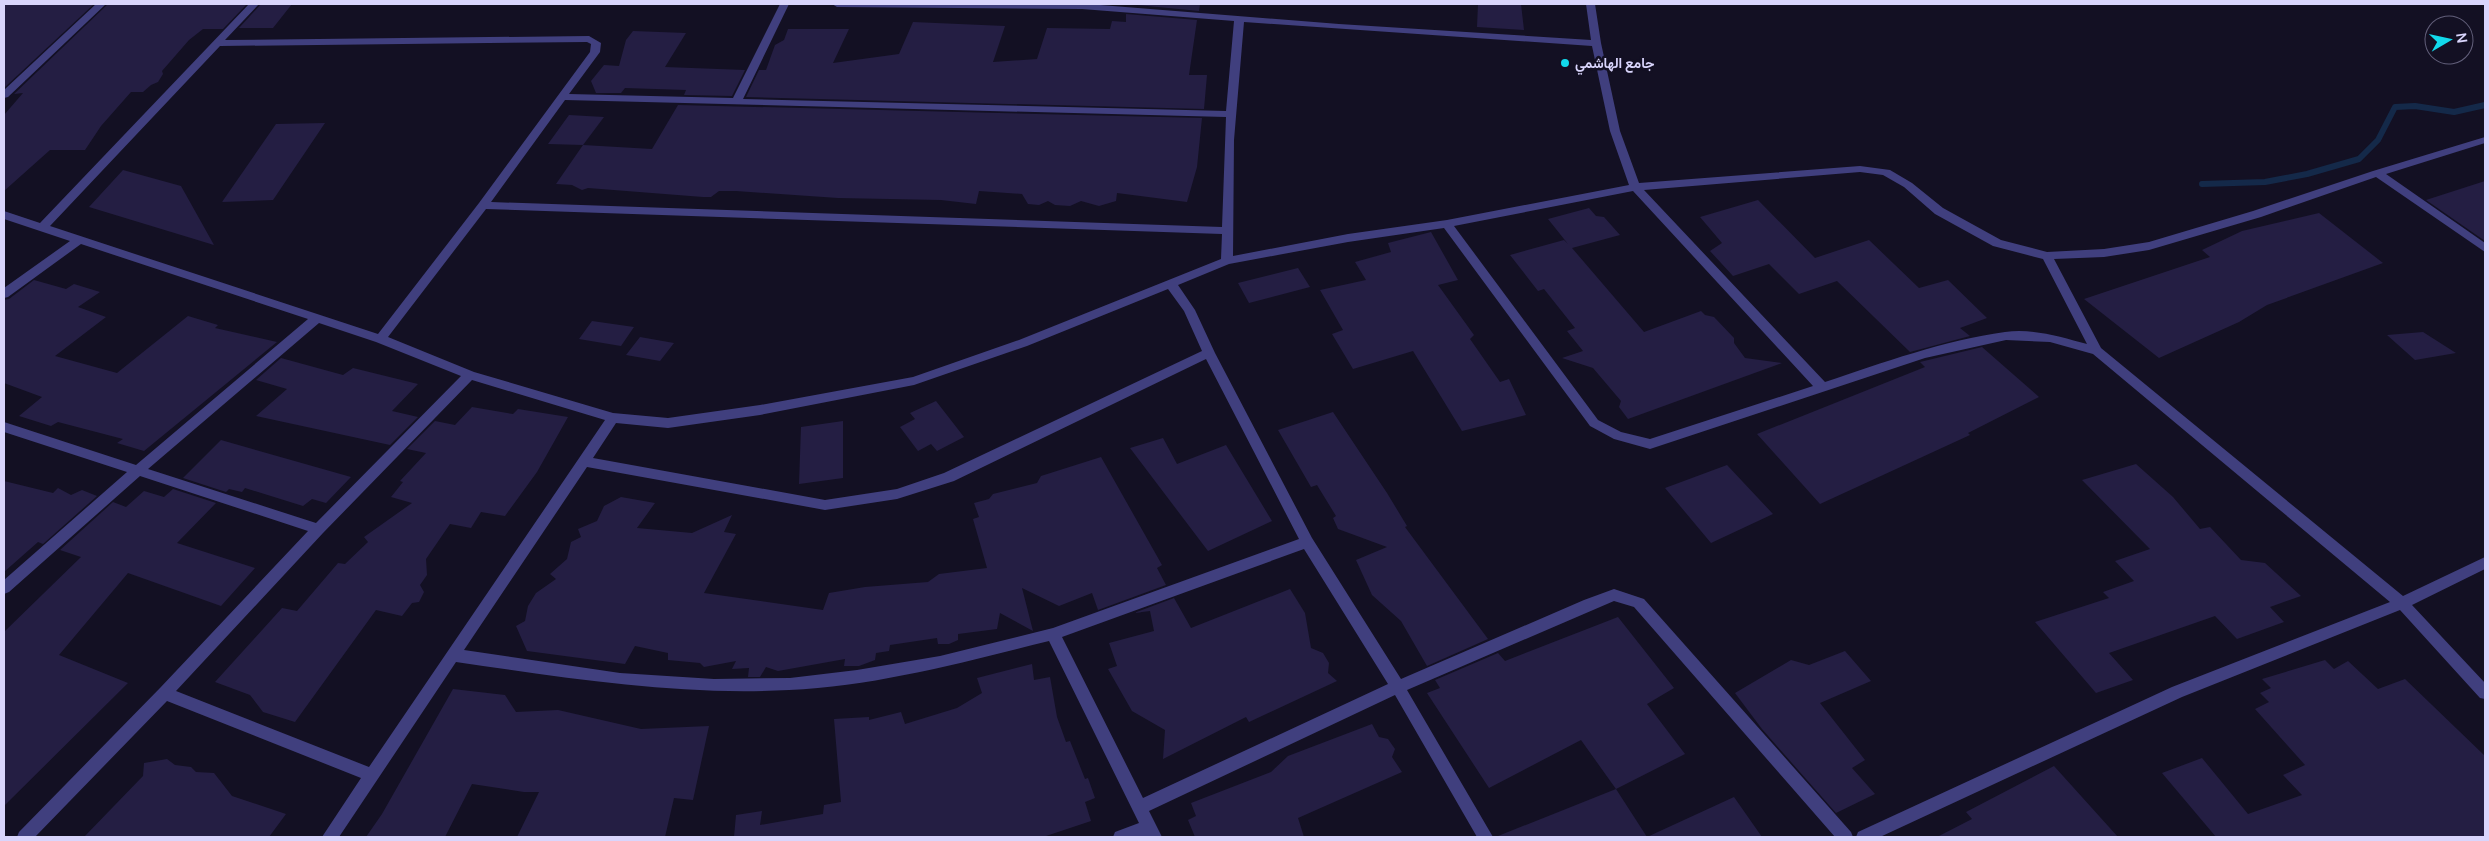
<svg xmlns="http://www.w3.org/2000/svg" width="2489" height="841" viewBox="0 0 2489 841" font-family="Manrope,Vazirmatn,sans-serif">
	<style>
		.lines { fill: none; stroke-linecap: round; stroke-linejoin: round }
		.stream { stroke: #142949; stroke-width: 6 }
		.building { fill: #241e43 }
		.minor { fill: #403f7e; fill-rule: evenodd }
		.poi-dot { fill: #12d9eb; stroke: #131023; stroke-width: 2 }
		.labels { text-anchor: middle; stroke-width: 5; stroke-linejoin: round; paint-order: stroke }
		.far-poi-label { font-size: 14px; font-weight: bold; fill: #d9d5fc; stroke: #131023; text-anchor: start }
	</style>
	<rect width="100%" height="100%" fill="#131023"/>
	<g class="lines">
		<path class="stream" d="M2202,184L2265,182L2307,174L2359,159L2378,140L2395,107L2415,106L2454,112L2485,105"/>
	</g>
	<path class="building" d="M4,4H94L4,88Z
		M108,4H247L223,29H203L189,40L162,71L163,74L158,82L151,85L143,92H131L101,126L85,150H50L4,191V115L23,93L14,94Z
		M261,4H292L273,28H239Z
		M1127,4H1200L1199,11Z
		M1478,4H1521L1524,30L1477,27Z
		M1126,14L1197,20L1189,75H1207L1204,109L746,97L759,70H766L775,45L784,40L788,29H849L833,63L899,54L913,22L1005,26L993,62L1037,59L1047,28L1110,29L1112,21L1126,22Z
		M633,31L686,33L665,67L745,70L732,96L684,95L686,90L625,88L621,93H596L591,81L604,65L619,66L626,40Z
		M678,105L1202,118L1197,167L1187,202L1117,193L1116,201L1099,206L1081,201L1070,206L1055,205L1048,201L1039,205L1028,204L1022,194L979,191L976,204L941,200L838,198L736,191H719L711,197H703L588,188L582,190L572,185L556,184L583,145L548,144L569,115L604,117L583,145L652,149Z
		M325,123L273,200L222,202L276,124Z
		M123,170L181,186L214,245L89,207Z
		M2485,181V241L2426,200Z
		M1758,200L1815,258L1869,240L1919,288L1948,280L1987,318L1960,328L1970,336L1910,352L1837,281L1799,294L1769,264L1733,276L1710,251L1722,243L1700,217Z
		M1589,208L1596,216L1604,217L1620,235L1572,248L1644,332L1701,311L1705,315L1714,317L1734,338V343L1745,358L1782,363L1628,419L1619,407L1621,401L1593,368L1562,358L1583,351L1567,331L1575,328L1544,289L1538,291L1510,255L1564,240L1568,244L1548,219Z
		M2319,213L2383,263L2267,305L2239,322L2159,358L2084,299L2210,257L2202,250L2242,231Z
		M1431,232L1458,280L1438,285L1474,335L1470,339L1500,382L1509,379L1526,415L1462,431L1413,351L1353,369L1332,334L1343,330L1320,290L1366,280L1355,262L1391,252L1388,243Z
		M1298,268L1310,287L1249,303L1238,283Z
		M34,280L66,289L74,284L100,292L78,307L106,317L55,356L117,373L188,316L218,325L215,328L277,342L144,451L117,443L123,439L58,422L51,426L19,416L42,397L4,383V300L9,299Z
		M592,321L634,327L621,346L579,339Z
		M2423,332L2456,353L2415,360L2387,335Z
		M640,337L674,343L660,361L626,355Z
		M1982,347L2039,397L1968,433L1970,435L1820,504L1757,434L1925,367L1920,362Z
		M281,358L343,375L353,368L418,384L392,411L418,417L390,445L256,416L287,389L256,380Z
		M936,401L964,437L937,451L931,444L918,451L900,427L915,419L910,413Z
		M472,407L513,414L518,409L568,417L537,472L505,516L481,512L471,528L450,524L426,559L427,575L420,585L424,592L419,602L412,603L402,616L376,610L295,722L263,712L250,695L215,682L282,608L297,611L338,563L345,564L368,542L364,537L412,503L391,497L403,482L400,481L426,453L407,449L435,421L455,425Z
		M1333,412L1387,493L1407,526L1405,527L1488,639L1427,666L1401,621L1372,595L1356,560L1387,547L1338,529L1333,518L1336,516L1317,485L1311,487L1278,430Z
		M843,421V478L799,484L801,427Z
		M1163,438L1177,464L1226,445L1272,521L1208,551L1130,448Z
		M221,440L351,477L326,503L312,499L303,506L245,488L242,492L229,489L226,492L183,478Z
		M1101,457L1162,565L1157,568L1166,585L1098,610L1092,593L1059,606L1022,588L1033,631L1000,613L997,629L958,634V640L949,644H938L937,638L890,645L889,651L876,653L875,660L859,666H844L845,659L778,671L766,667L760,677H748L749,668L732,669L736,661L704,667L700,663L668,660V653L635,646L625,664L527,651L516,626L525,621L528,606L536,593L556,579L550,574L567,559L571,542L581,537L578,529L597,521L604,506L621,497L655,503L637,528L692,533L732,515L724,532L736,534L704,593L823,610L829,593L865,587L928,582L939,574L987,568L973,519L979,517L974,503L989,499L993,494L1037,483L1041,476Z
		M2136,464L2173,497L2200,529L2210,527L2241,560L2265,563L2301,596L2270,607L2284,622L2237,639L2215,616L2109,653L2133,680L2096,693L2035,622L2109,598L2103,592L2134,581L2115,561L2150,549L2082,480Z
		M1727,465L1773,514L1711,543L1665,488Z
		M4,481L53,493L58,488L71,495L82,490L97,496L43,544L38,542L4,572Z
		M173,489L216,503L177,543L255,568L221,606L128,573L59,655L128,683L4,806V632L81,557L60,550L113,502L126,507L144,491L164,497Z
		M1290,589L1305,613L1311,648L1323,653L1329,663L1328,673L1337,681L1249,722L1246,717L1163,759L1165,730L1132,711L1108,669L1117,666L1109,643L1154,631L1150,611L1134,613L1174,598L1191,628Z
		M1618,617L1674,688L1647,704L1685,754L1616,789L1581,740L1489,788L1427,693L1440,688L1435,680L1498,653L1505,661Z
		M1845,651L1871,681L1820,703L1865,760L1852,768L1875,794L1836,813L1762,729L1735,693L1791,660L1809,665Z
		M2325,660L2334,669L2348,661L2378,689L2405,679L2485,756V837H2216L2162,773L2202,758L2248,814L2302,795L2283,775L2305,765L2255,709L2269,702L2260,693L2271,688L2262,679Z
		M1032,664L1034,680L1050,677L1057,717L1066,742L1070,741L1085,779L1088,778L1095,798L1085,802L1091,821L1043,837H734L736,815L762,811L760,825L823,814L824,805L841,802L834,719L869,717V720L901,712L905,724L957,708L982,693L977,678Z
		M453,689L505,695L516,712L558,710L641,729L709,726L693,800L674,798L665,837H517L539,792H524L472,784L445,837H366L382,814Z
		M1372,724L1379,737L1388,739L1395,749L1392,757L1402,772L1298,818L1304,837H1195L1188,820L1196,816L1191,803L1271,772L1288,756Z
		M167,759L175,765L191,767L196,772L214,773L232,796L286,814L269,837H84L143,776L144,763Z
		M2054,766L2118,837H1937L1972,819L1966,812Z
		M1616,789L1647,837H1498V836Z
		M1734,797L1762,837H1647Z"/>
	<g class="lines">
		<path class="minor" d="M96,4H106L8,97L4,98V90Z
			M249,4H259L225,40L589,36L601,43L600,52L569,94L733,98L780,4H789L743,99L1226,111L1234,21L1082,9L837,7L832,4H1088L1339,24L1591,40L1586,4H1595L1601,43L1620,131L1639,183L1860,166L1890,170L1912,183L1943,208L2001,240L2047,252L2104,249L2149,242L2253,211L2373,171L2485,137V143L2386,174L2485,243V252L2376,177L2261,217L2149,250L2104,257L2054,259L2101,348L2403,596L2485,557V569L2412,605L2485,683V699L2480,698L2400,610L2182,697L1880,837H1856L1858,832L2172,687L2390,602L2093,354L2050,342L2006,340L1925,358L1650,449L1614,439L1590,426L1444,228L1348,242L1229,264L1178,285L1195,310L1215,353L1312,538L1401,679L1584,600L1614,589L1644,599L1851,832L1853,837H1835L1634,607L1614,601L1407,690L1493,837H1477L1395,695L1149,811L1162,837H1113L1115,832L1139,823L1049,641C964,662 877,686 789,690C677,696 567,678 456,662L339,837H322L361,778L167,701L35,837H17L19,832L160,688L308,531L140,476L9,592L4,594V580L127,472L4,432V422L136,465L308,319L81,244L8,297L4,298V288L70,241L4,219V211L40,223ZM1244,22L1592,46L1610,131L1629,185L1447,220L1348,234L1233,256L1234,140ZM587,42L591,44L590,52L479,203L378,334L50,226L220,46ZM565,100L1226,117L1222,227L491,202ZM1860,172L1883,175L1904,187L1935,214L1993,246L2043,259L2087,344C2061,337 2033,328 2005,332C1945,340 1882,363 1825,382L1644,190ZM1633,191L1813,386L1650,439L1621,432L1598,420L1454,226ZM486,209L1222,234L1221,259L1019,340L913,377L760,405L668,418L613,413L474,372L388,337ZM1168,289L1184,311L1202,351L944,473L897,489L825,500L593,458L616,423L668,428L760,415L914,385L1027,346ZM319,323L376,342L461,376L316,523L148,469ZM1206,359L1299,539L1053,628L940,656L857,670L790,678L714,679L620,673L464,650L587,467L825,510L897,499L954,481ZM472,380L605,420L369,767L176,691L323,533ZM1304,549L1388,684L1143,798L1062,637Z"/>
	</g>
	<circle class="poi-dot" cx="1565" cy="63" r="5"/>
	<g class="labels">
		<g class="far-poi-label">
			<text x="1575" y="68">جامع الهاشمي</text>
		</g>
	</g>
	<rect width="2489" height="841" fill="none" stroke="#d9d5fc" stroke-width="10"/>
	<g transform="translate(2449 40) rotate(81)"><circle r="24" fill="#131023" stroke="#625f7a"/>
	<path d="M0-4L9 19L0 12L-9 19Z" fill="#12d9eb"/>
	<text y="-8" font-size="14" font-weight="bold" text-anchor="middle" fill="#d9d5fc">N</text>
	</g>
</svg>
